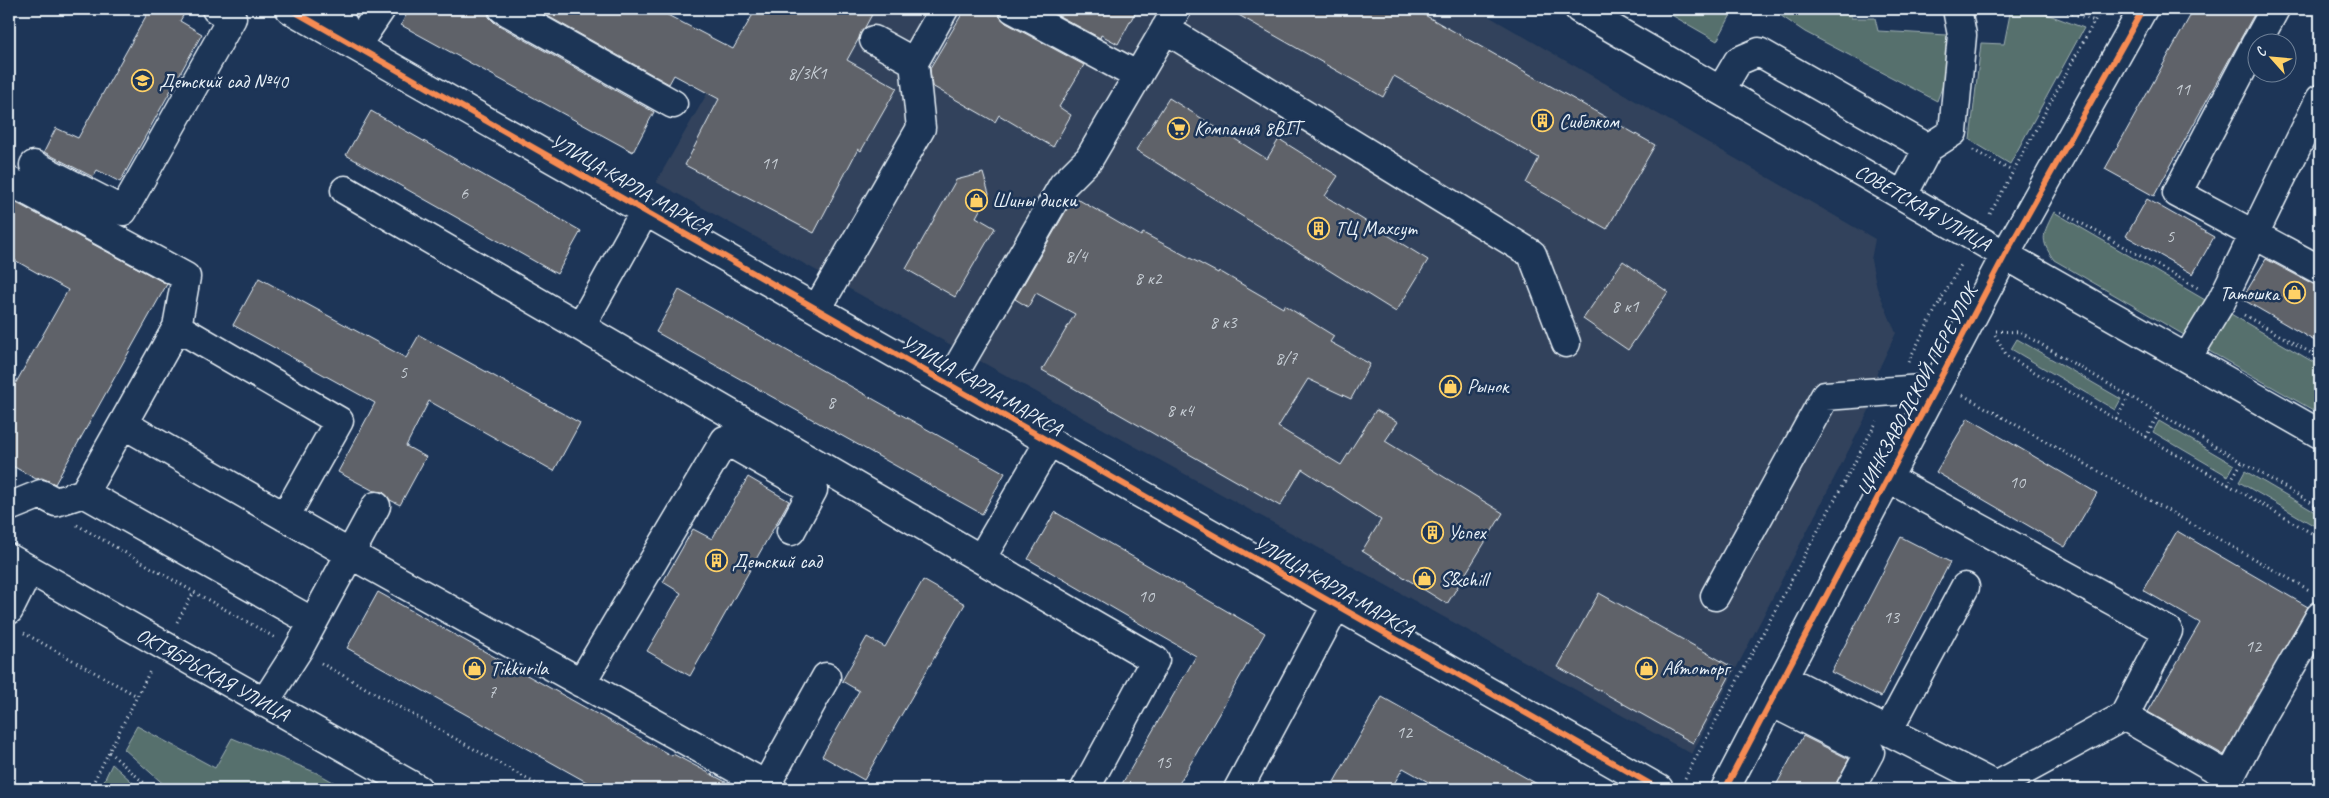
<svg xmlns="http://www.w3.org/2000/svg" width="2329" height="798" viewBox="0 0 2329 798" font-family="Caveat,sans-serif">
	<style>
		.built { fill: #31425c }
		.green { fill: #56706d; stroke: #9fb0b2 }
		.building { fill: #5f6269; stroke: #e8f1f8 }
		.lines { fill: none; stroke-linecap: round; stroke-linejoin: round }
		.minor-casing { stroke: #e8f1f8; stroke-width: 31 }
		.path { stroke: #e8f1f8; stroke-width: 3; stroke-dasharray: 1 4; stroke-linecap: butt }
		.minor { stroke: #1d3557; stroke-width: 28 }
		.cycleway-casing { stroke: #1d3557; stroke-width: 9 }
		.cycleway { stroke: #f68b52; stroke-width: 6 }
		.labels { text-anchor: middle; stroke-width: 5; stroke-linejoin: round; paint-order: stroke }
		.number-label { font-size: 18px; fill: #c6cdd4 }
		.poi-label { font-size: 20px; fill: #e8f1f8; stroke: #1d3557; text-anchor: start }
		.street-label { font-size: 20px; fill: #e8f1f8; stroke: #1d3557 }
	</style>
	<rect width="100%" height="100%" fill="#1d3557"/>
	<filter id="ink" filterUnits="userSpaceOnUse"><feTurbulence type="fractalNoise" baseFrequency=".02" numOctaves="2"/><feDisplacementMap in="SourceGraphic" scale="10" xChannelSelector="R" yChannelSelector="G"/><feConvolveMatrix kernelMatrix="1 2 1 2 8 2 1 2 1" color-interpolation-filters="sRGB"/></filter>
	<g filter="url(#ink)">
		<path class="built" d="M756,9H1476L1875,239L1871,260L1877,288L1896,333L1877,373L1875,399L1692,754L656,182Z"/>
		<path class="green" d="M1661,9H1734L1717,41Z
			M1771,9H1851V18H1875L1878,31L1947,35V74L1937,101L1805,32Z
			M2011,9H2033L2084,28L2010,164L1970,140L1981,43L2004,44Z
			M2054,212L2212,304L2191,339L2054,260C2039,239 2043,234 2054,212Z
			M2224,310L2320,366V414L2202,347Z
			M2017,339L2121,399L2115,410L2011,349Z
			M2159,421L2234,465L2228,476L2153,432Z
			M2245,471L2320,515V529L2239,482Z
			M137,726L215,768L232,738L317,773L346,789H169L124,749Z
			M112,764L140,789H100Z"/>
		<path class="building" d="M150,9H187L180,21L202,34L120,182L97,170L93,177L44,152L56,128L78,138Z
			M409,9H487L489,17L495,23L654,112L633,152L401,25Z
			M535,9H656L733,49L756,9H875L847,60L897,88L861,151L858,149L814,233L685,165L719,99L674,75L669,84Z
			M965,9H997L1000,17L1006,23L1084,65L1059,107L1071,115L1053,147L999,115L995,122L932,86L930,68Z
			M1046,9H1137L1118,44L1101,35L1100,38Z
			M1228,9H1414L1655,145L1607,229L1526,183L1539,158L1394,76L1383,97Z
			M2194,9H2257L2154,196L2105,169Z
			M1169,98L1267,159L1279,139L1338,176L1325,196L1428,260L1396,312L1136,150Z
			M371,111L581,231L557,274L346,155Z
			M983,173L989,194L976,217L995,228L955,297L906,269L956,180Z
			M1074,197L1141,236L1143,233L1218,273L1219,271L1283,308L1284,305L1334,336L1330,342L1370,364L1351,399L1308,379L1278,427L1341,465L1376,410L1398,422L1385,441L1503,513L1447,604L1362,551L1381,520L1302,469L1280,506L1042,370L1075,314L1036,293L1028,307L1015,299Z
			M9,199L167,284L55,484L42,478L36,479L9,464V395L68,290L9,257Z
			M2147,199L2214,237L2193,274L2126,236Z
			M2266,259L2313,284L2320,286V344L2242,299Z
			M1623,261L1668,292L1628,350L1583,319Z
			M259,278L406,358L419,335L580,423L554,471L429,401L406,446L426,457L400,505L390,500L383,492L374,491L338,472L375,403L233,325Z
			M679,290L1005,473L982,514L656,332Z
			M1968,418L2097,493L2065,547L1936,472Z
			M748,477L789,501L690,676L647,651L681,593L663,582L693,529L712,539Z
			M1055,512L1265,633L1176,789H1119L1196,656L1028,559Z
			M2177,531L2308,607L2224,755L2148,712L2200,623L2143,590Z
			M1901,537L1950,562L1881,697L1831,672Z
			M923,580L965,604L864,780L822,756L859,691L842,681L867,637L885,647Z
			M378,592L672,756L673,754L739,789H599L347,648Z
			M1599,593L1734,668L1693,743L1558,667Z
			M1382,697L1546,789H1441L1403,768L1391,789H1330Z
			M1803,736L1849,759L1833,789H1774Z"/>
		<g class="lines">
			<defs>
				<path id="minor" d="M290,9L1659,789
					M334,9L356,46L381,9
					M503,9L673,104
					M1013,9L1138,76
					M1579,9L2005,255L2320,434
					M1165,29L1532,254L1566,343
					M874,40L914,62
					M2257,42L2275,9
					M2256,43L2177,193L2320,270
					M1721,90L1738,61L1759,52L1928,148L1903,195
					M1928,148L1953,132L1962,35L1957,9
					M34,165L123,211L232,18L216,9
					M9,181L186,277L177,327L339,421L285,517
					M345,190L1155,660L1085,789
					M817,309L921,128L914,62L944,9
					M581,326L645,211
					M177,327L84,493L313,622
					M2187,358L2221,302L2320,99
					M948,384L1063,185L1089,159L1177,9
					M123,424L350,554L773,789
					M9,507L41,494L56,502L84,493
					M9,558L418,789
					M981,559L1049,442
					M1715,596L1825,396L1935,388
					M9,610L29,570
					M1783,678L1996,786L2124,716L2168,631L1888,478
					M581,683L725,440L813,490L791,531
					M1771,702L1870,752L1850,789
					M264,703L298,650L376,506
					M2124,716L2230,777L2261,718L2320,616
					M1888,731L1965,587
					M766,785L826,677
					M1238,789L1336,606
					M1725,789L2005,255L2143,9"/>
			</defs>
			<use href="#minor" class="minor-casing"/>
			<path class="path" d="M2058,9L2095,21
				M1973,150L2012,171
				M2061,212L2198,288
				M1990,214L2101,9
				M1940,301L1962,263
				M2244,315L2320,358
				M1996,331L2020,332L2320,508
				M1995,335L2007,356L2320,538
				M1908,362L1940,301L1949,306
				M1963,395L2311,591
				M2116,419L2129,396
				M2146,437L2159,413
				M2228,485L2242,462
				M77,525L194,592
				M177,622L194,592L274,637
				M24,633L137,696
				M321,663L545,789
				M109,752L151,789
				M1685,778L1877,421
				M90,789L151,669"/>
			<use href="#minor" class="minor"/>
			<defs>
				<path id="cycleway" d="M290,9L1659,789
					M1725,789L2005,255L2143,9"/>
			</defs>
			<use href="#cycleway" class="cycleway-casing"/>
			<use href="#cycleway" class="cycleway"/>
		</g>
	</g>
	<defs>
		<symbol id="school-ring" viewBox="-11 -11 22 22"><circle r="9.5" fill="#1d3557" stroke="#ffd166" stroke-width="1.5"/><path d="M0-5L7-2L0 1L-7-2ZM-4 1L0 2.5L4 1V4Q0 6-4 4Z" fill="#ffd166"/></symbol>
		<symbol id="building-ring" viewBox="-11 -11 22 22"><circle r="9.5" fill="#1d3557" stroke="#ffd166" stroke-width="1.5"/><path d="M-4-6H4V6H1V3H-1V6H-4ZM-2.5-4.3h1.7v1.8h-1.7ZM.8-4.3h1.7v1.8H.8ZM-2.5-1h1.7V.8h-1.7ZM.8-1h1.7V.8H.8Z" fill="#ffd166"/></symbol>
		<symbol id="supermarket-ring" viewBox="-11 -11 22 22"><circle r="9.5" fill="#1d3557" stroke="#ffd166" stroke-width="1.5"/><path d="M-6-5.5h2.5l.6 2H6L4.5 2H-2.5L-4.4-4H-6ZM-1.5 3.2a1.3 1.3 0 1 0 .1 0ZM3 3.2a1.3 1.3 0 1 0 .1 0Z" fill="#ffd166"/></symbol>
		<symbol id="shop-ring" viewBox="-11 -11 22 22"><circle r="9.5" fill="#1d3557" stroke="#ffd166" stroke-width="1.5"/><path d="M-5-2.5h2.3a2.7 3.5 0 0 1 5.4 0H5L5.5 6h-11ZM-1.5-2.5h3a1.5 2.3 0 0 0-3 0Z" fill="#ffd166"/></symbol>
	</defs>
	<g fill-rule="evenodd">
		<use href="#school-ring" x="130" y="68" width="25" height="25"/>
		<use href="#building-ring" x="1530" y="108" width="25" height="25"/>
		<use href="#supermarket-ring" x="1166" y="116" width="25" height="25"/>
		<use href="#shop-ring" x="964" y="188" width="25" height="25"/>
		<use href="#building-ring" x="1306" y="216" width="25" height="25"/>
		<use href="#shop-ring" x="2282" y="280" width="25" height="25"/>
		<use href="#shop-ring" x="1438" y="374" width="25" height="25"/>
		<use href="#building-ring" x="1420" y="520" width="25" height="25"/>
		<use href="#building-ring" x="704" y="548" width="25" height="25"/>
		<use href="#shop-ring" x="1412" y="566" width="25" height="25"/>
		<use href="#shop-ring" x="462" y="656" width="25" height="25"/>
		<use href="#shop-ring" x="1634" y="656" width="25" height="25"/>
	</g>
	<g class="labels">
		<g class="number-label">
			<text x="807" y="79">8/3К1</text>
			<text x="2182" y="95">11</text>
			<text x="769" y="169">11</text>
			<text x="464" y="199">6</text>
			<text x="2170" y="242">5</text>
			<text x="1076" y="262">8/4</text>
			<text x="1148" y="284">8 к2</text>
			<text x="1625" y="312">8 к1</text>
			<text x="1223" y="328">8 к3</text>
			<text x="1286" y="364">8/7</text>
			<text x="403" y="378">5</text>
			<text x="831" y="408">8</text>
			<text x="1180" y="416">8 к4</text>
			<text x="2017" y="488">10</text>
			<text x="1146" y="602">10</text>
			<text x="1891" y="623">13</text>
			<text x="2253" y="652">12</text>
			<text x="492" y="698">7</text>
			<text x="1404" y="738">12</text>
			<text x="1163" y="768">15</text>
		</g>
		<g class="poi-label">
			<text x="159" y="88">Детский сад №40</text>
			<text x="1559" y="128">Сибелком</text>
			<text x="1194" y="135">Компания 8BIT</text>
			<text x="992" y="207">Шины диски</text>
			<text x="1335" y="235">ТЦ Махсут</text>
			<text x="2279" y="300" text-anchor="end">Татошка</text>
			<text x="1467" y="393">Рынок</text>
			<text x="1448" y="539">Успех</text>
			<text x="732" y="568">Детский сад</text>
			<text x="1440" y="586">S&amp;chill</text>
			<text x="490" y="675">Tikkurila</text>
			<text x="1662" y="675">Автоторг</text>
		</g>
		<g class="street-label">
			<text transform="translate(631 184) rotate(30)" y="7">УЛИЦА КАРЛА МАРКСА</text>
			<text transform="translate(1923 207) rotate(30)" y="7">СОВЕТСКАЯ УЛИЦА</text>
			<text transform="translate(982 385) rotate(30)" y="7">УЛИЦА КАРЛА МАРКСА</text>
			<text transform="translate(1916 390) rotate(-62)" y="7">ЦИНКЗАВОДСКОЙ ПЕРЕУЛОК</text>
			<text transform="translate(1334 586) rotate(30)" y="7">УЛИЦА КАРЛА МАРКСА</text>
			<text transform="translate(213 674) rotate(29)" y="7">ОКТЯБРЬСКАЯ УЛИЦА</text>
		</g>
	</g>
	<rect width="2329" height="798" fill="none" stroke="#1d3557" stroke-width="30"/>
	<rect x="15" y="15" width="2299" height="768" fill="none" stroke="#e8f1f8" stroke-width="2" filter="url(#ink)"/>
	<g transform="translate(2272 58) rotate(297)"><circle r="24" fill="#1d3557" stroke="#6e8097"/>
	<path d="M0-4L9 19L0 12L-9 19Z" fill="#ffd166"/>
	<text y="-8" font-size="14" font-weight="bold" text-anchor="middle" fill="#e8f1f8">С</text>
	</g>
</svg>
